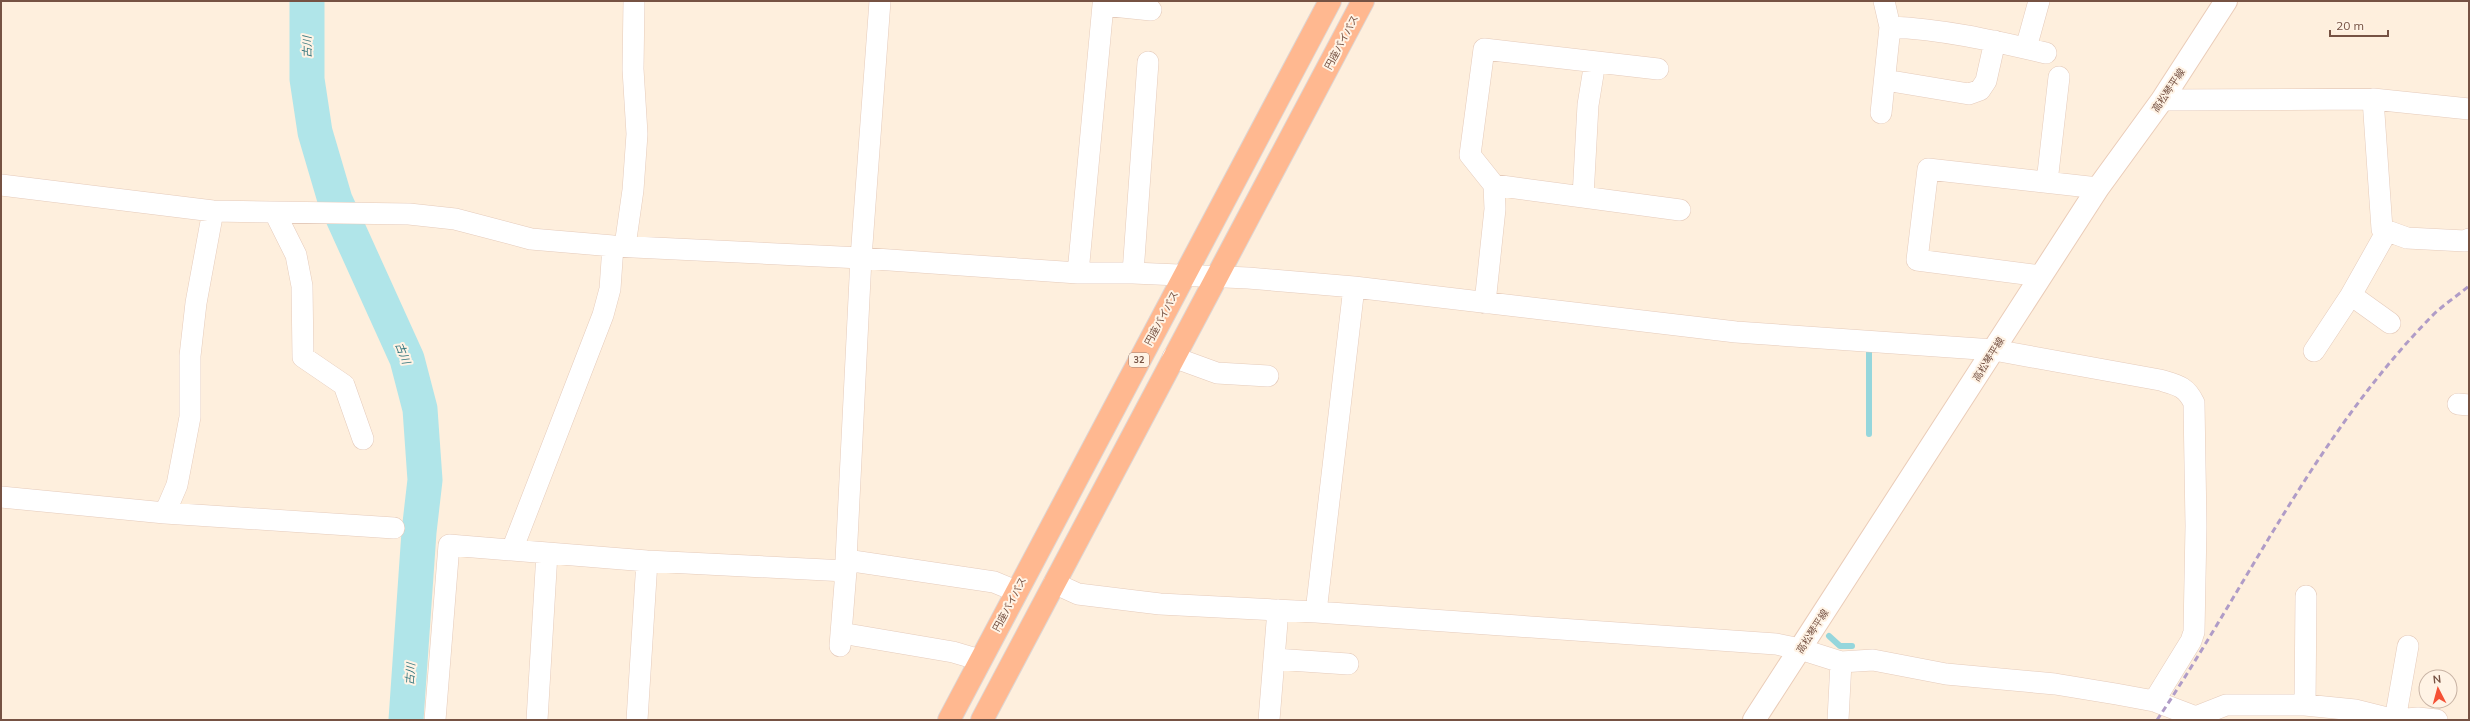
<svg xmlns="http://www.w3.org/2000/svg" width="2470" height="721" viewBox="0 0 2470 721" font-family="Mulish,'Noto Sans JP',sans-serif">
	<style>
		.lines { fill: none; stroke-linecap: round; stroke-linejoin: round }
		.stream { stroke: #95d6dc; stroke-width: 6 }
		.river { stroke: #b0e5e9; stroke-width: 35 }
		.minor-casing { stroke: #e5cbbb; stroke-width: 22 }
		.secondary-casing { stroke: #eaccb8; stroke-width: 24 }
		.trunk-casing { stroke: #ded5d2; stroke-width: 24 }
		.minor { stroke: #fff; stroke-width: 21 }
		.secondary { stroke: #fff; stroke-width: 22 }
		.trunk { stroke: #ffb890; stroke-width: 22 }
		.rail { stroke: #b09cc7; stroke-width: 3; stroke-dasharray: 6 4; stroke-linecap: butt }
		.labels { text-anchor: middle; stroke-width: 4; stroke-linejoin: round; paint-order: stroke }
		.shield { fill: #fff3e5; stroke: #9f8274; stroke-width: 1 }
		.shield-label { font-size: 9px; font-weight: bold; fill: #765243 }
		.street-label { font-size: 10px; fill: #765243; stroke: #fff3e5 }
		.water-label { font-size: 11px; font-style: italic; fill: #36777e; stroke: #fff3e5 }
	</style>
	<rect width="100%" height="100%" fill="#feefdd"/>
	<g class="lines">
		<path class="stream" d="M1869,351V434
			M1829,636L1840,646H1852"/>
		<path class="river" d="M307,1V79L315,132L335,200L407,359L420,409L425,480L419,532L406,720"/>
		<defs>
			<path id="minor" d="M1890,27C1943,29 1994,41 2046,53
				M2026,48L2039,1
				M1885,80L1969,94L1980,90L1986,81L1995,41
				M2373,99L2382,229L2407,238L2465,241L2469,239
				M2162,100L2373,99L2469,109
				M1881,113L1890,27L1884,1
				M2047,182L2059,77
				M1,185L213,211L409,214L455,219L531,239L613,246L861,258L1078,273H1133L1248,278L1354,287L1736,332L1994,350L2160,380C2177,385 2186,386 2194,403L2196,526L2194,632L2191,641L2154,701
				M1494,185L1680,210
				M1583,197L1588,105L1595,62
				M275,213L296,255L302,286L303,357L344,385L363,439
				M625,246L633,190L637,134L633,69L634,1
				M1078,273L1103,5L1151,10
				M1133,273L1148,62
				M2041,276L1917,260L1928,169L2098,188
				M2351,295L2390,323
				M1485,303L1495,209L1494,185L1470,155L1484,49L1658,69
				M2314,351L2351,295L2387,231
				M1173,357L1217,373L1268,376
				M2458,404L2469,405
				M1,497L165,513L394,528
				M165,513L177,485L190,417V356L196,303L213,211
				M512,550L603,315L610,289L613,246
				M846,560L861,258L880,1
				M1054,583L1078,594L1160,604L1316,612L1776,644L1800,649L1841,662L1873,660L1946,674L2055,684L2116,694L2154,701L2204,720
				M1316,612L1354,287
				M841,633L953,652L980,660
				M840,646L846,571
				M1274,659L1348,664
				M2305,705L2306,596
				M2198,716L2226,705H2305L2355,710L2395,720L2418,718L2437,720
				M435,720L449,545L647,561L846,571V560L994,582L1016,591
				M537,720L547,553
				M637,720L647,561
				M1269,720L1278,610
				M1838,720L1841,662
				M2395,720L2408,646"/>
			<path id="secondary" d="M1754,720L2098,188L2162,100L2226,1"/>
			<path id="trunk" d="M949,720L1330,1
				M982,720L1363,1"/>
		</defs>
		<use href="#minor" class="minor-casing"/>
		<use href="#secondary" class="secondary-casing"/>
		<use href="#trunk" class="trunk-casing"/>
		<use href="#minor" class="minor"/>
		<use href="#secondary" class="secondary"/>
		<use href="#trunk" class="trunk"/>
		<path class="rail" d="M2157,720C2247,586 2317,433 2432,316C2443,305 2457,296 2469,286"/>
	</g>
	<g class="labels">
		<rect class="shield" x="1129" y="353" width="20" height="14" rx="3"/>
		<g class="shield-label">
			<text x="1139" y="363">32</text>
		</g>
		<g class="street-label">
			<text transform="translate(1341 42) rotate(-62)" y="4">円座バイパス</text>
			<text transform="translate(2168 90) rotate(-56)" y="4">高松琴平線</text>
			<text transform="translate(1161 318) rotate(-62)" y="4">円座バイパス</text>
			<text transform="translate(1988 359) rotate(-58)" y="4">高松琴平線</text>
			<text transform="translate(1009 604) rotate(-62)" y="4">円座バイパス</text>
			<text transform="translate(1812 631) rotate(-57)" y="4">高松琴平線</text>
		</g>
		<g class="water-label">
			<text transform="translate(307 47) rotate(-90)" y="4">古川</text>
			<text transform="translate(403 353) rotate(69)" y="4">古川</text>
			<text transform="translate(410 674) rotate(-86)" y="4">古川</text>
		</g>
	</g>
	<rect width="2470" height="721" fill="none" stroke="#765243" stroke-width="4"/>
	<g transform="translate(2438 689) rotate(354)"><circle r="19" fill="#fff3e5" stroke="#c8b3a4"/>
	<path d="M0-3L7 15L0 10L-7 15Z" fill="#f55135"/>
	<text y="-6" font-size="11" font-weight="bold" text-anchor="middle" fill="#765243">N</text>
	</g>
	<path d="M2330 30v6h58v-6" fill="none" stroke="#765243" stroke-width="2"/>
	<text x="2336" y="30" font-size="12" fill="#765243" stroke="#fff3e5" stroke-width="3" paint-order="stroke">20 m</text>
</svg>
